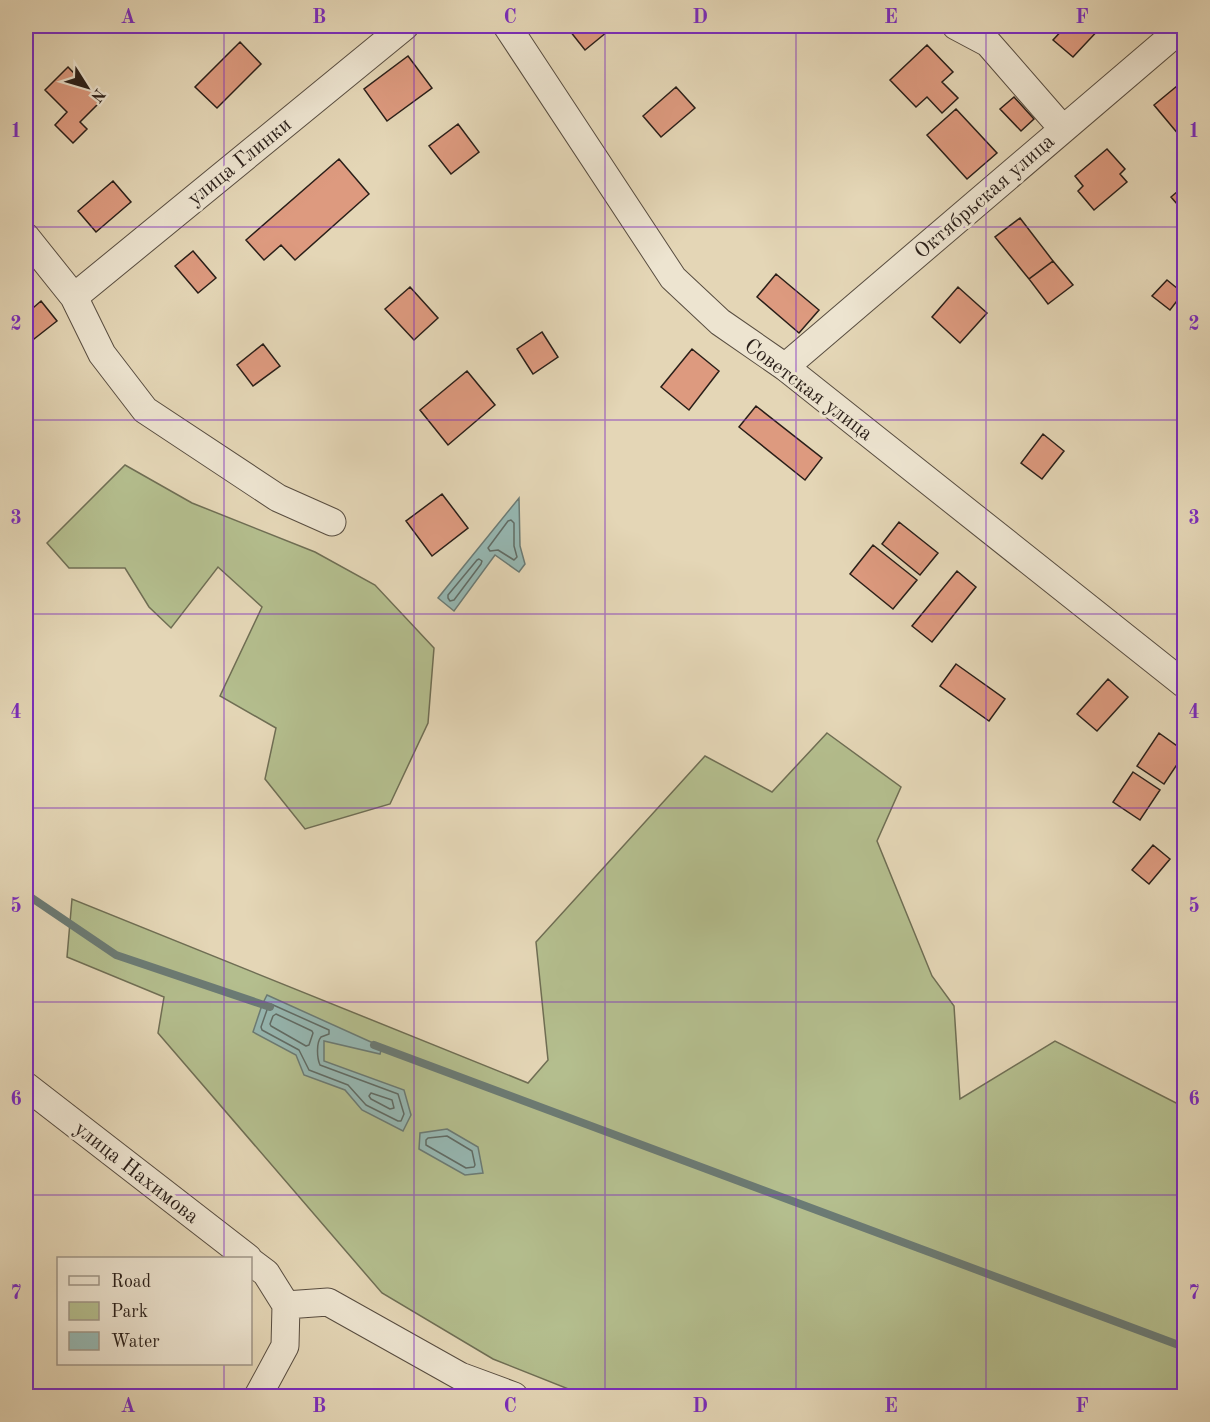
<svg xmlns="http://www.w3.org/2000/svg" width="1210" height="1422" viewBox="0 0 1210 1422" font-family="'Old Standard TT',serif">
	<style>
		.green { fill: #b4be8e; stroke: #6f6e54; stroke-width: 1.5 }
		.water { fill: #96b8b3; stroke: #6b7b75; stroke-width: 1.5 }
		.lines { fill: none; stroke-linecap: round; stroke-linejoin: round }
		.shore { stroke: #606c66; stroke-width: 1.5 }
		.stream { stroke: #6b7b75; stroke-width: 8 }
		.building { fill: #dd9a7f; stroke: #2a1f19; stroke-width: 1.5 }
		.minor-casing { stroke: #584d40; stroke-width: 29 }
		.minor { stroke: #ede4d0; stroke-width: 27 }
		.grid { fill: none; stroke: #7b2cbf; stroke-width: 1.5; stroke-opacity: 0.55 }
		.labels { text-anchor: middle; stroke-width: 6; stroke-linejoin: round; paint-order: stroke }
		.street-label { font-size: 21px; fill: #2a1f19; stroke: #ede4d0 }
		.neatline { fill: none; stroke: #7b2cbf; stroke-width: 2 }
		.grid-label { font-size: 20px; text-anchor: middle; font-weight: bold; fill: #7b2cbf }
	</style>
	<rect width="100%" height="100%" fill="#e4d6b6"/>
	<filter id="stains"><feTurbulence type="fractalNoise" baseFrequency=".00333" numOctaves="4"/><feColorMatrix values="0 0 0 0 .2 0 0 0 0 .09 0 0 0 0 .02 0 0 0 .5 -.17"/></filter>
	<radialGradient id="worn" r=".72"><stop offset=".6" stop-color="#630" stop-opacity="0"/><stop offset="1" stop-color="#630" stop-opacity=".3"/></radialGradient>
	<path class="green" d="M125,465L192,503L315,552L375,585L434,648L428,723L390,804L305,829L265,779L276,728L220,696L262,607L218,567L171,628L149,607L125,568H69L47,543Z
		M827,733L901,787L877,841L932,976L954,1006L960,1099L1055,1041L1184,1107V1396H586L493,1359L382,1293L158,1033L164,997L67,957L72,899L528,1083L548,1060L536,942L705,756L772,792Z"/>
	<path class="water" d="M519,498L520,546L525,564L519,572L495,555L454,611L438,598Z
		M267,995L382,1047L380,1054L324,1041V1061L404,1090L411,1115L403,1131L362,1110L345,1090L304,1075L296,1055L253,1032L262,1005Z
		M447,1129L478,1147L483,1173L465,1175L419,1149L420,1133Z"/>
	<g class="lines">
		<path class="shore" d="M511,520L514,523V546L517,557L514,560L498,550L490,551L488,548L508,521Z
			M479,559L482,561L481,564L454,600L450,601L448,598V595L477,560Z
			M271,1004L329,1030V1034L321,1037C316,1043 317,1058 320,1065L398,1094L404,1114L401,1121H398L366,1105L348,1085L309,1070L299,1050L262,1030L261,1027L268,1007Z
			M276,1014L312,1031L313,1033L309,1045L306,1046L271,1026L270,1024L273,1016Z
			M371,1093L392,1100L394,1108L390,1109L371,1099L369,1096Z
			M447,1136L472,1151L475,1165L474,1167L466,1168L426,1145V1140L428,1138Z"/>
		<path class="stream" d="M26,894L116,955L270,1007
			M374,1045L1184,1347"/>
	</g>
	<path class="building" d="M566,26H602L607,32L585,50Z
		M1066,26H1102L1073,57L1053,40Z
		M240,42L261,64L217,108L195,87Z
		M927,45L953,72L942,82L958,98L942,113L927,97L916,107L890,80Z
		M408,56L432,88L387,121L364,89Z
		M68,67L101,101L80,122L87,129L73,143L55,125L67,112L45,90Z
		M1177,86L1184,95V141L1154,105Z
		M676,87L695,108L661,137L643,116Z
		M1014,97L1034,119L1021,131L1000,109Z
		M956,109L997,153L967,179L927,135Z
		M458,124L479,152L451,174L429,146Z
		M1107,149L1125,169L1120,174L1127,182L1094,210L1078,191L1083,186L1075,176Z
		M339,159L369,194L295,260L281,245L264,260L246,240Z
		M113,181L131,202L96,232L78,211Z
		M1178,191L1184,198V212L1171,197Z
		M1020,218L1053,261L1029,279L995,237Z
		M193,251L216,278L198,293L175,266Z
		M1053,261L1073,285L1048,304L1029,279Z
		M776,274L819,310L799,333L757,297Z
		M1167,280L1183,293L1170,310L1152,296Z
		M410,287L438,318L414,340L385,309Z
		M958,287L987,313L960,343L932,317Z
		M41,301L57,321L34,339L27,330L33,324L26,314Z
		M542,332L558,357L533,374L517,349Z
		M263,344L280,366L253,386L237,365Z
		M692,349L719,371L689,410L661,387Z
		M467,371L495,405L448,445L420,410Z
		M756,406L822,458L805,480L739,427Z
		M1043,434L1064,451L1042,479L1021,463Z
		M442,494L468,528L432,556L406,521Z
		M899,522L938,553L920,575L882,544Z
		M873,545L917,580L893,609L850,574Z
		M957,571L976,587L932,642L912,626Z
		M956,664L1005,699L989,721L940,686Z
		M1108,679L1128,697L1097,731L1077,714Z
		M1159,733L1184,751V754L1164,784L1137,766Z
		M1133,772L1160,790L1140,820L1113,802Z
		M1153,845L1170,859L1149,884L1132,870Z"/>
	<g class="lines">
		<defs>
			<path id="minor" d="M507,26L673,278L720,322L785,367L1184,684
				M956,26L988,43L1063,129
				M26,237L74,297L102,354L145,410L278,498L332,522
				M74,297L405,26
				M785,367L1184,26
				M26,1086L248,1258
				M250,1261L266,1273L286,1305
				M286,1305L328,1302L460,1376L514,1396
				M258,1396L285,1346L286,1305"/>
		</defs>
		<use href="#minor" class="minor-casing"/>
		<use href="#minor" class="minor"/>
	</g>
	<path class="grid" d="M224,26V1258M414,26V1396M605,26V1396M796,26V1396M986,26V1396M26,227H1184M26,420H1184M26,614H1184M26,808H1184M26,1002H1184M26,1195H1184M224,1364V1396"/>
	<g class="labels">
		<g class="street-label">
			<text transform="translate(239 161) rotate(-39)" y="7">улица Глинки</text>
			<text transform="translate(984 196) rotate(-41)" y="7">Октябрьская улица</text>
			<text transform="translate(809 389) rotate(37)" y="7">Советская улица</text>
			<text transform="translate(137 1172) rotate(38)" y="7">улица Нахимова</text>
		</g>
	</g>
	<rect width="1210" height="1422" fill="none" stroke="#e4d6b6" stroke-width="66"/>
	<rect x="57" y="1257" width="195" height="108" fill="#ede4d0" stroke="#9f9587" stroke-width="1.5"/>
	<rect x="69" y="1276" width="30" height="9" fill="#ede4d0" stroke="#9f9587" stroke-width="1.5"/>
	<text x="111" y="1287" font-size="18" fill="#2a1f19">Road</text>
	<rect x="69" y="1302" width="30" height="18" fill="#b4be8e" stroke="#9f9587" stroke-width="1.5"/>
	<text x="111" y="1317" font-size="18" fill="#2a1f19">Park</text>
	<rect x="69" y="1332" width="30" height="18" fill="#96b8b3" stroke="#9f9587" stroke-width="1.5"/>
	<text x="111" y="1347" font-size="18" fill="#2a1f19">Water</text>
	<g transform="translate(87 87) rotate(127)" stroke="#ede4d0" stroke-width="4.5" paint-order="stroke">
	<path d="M0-4.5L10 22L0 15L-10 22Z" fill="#2a1f19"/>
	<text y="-9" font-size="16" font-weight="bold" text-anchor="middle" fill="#2a1f19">N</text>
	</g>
	<rect x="33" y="33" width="1144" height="1356" class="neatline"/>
	<g class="grid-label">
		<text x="128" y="23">A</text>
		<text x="319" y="23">B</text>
		<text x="510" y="23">C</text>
		<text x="700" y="23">D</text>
		<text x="891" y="23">E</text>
		<text x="1082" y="23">F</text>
		<text x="16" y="137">1</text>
		<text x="1194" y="137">1</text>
		<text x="16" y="330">2</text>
		<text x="1194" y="330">2</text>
		<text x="16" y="524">3</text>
		<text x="1194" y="524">3</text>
		<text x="16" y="718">4</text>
		<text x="1194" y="718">4</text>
		<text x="16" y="912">5</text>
		<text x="1194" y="912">5</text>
		<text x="16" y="1105">6</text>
		<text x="1194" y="1105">6</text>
		<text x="16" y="1299">7</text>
		<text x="1194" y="1299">7</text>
		<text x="128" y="1412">A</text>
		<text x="319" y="1412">B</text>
		<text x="510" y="1412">C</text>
		<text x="700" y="1412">D</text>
		<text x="891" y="1412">E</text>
		<text x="1082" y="1412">F</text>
	</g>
	<rect width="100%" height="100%" filter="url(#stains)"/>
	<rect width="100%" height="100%" fill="url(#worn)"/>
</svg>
